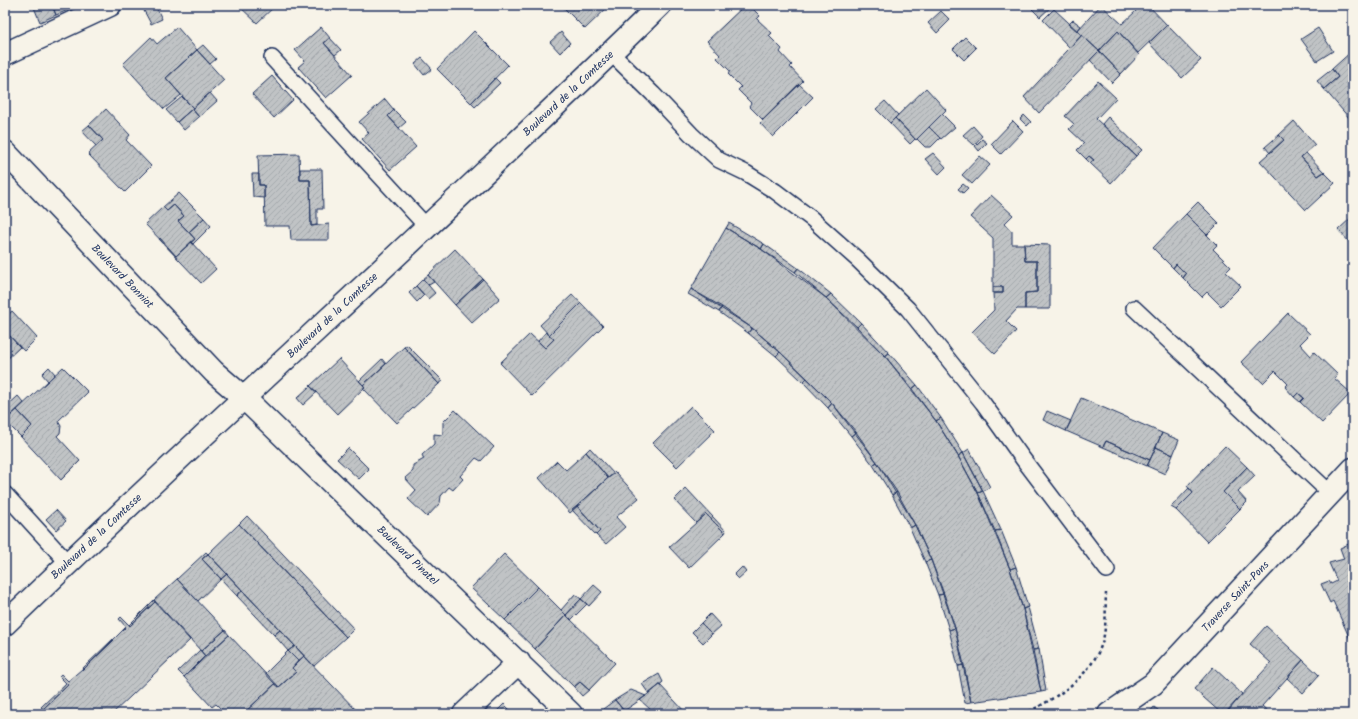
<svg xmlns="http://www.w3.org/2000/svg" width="1358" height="719" viewBox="0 0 1358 719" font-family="Kalam,sans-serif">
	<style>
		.building { fill: url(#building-hatch); stroke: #1b2f5e }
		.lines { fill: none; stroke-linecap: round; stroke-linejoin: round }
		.lane-casing { stroke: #1b2f5e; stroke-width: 18 }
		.street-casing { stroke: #1b2f5e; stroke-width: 25 }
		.secondary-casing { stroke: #1b2f5e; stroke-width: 25 }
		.path { stroke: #1b2f5e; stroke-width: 2.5; stroke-dasharray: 3 3; stroke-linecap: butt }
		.lane { stroke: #f7f3e8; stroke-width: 15 }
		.street { stroke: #f7f3e8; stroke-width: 22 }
		.secondary { stroke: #f7f3e8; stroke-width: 22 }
		.labels { text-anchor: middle; stroke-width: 4; stroke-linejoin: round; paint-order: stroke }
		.street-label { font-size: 11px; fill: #1b2f5e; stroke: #f7f3e8 }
	</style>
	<defs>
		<pattern id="building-hatch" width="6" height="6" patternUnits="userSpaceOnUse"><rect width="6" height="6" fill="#c0c3c5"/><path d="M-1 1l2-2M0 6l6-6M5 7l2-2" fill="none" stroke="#a4a8ac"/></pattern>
	</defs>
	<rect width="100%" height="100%" fill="#f7f3e8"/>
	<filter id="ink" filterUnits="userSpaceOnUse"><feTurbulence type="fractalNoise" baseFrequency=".025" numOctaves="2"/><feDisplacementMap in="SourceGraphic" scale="8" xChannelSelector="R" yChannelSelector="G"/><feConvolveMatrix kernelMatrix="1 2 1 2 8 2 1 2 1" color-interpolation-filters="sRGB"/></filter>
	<g filter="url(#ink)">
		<path class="building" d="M33,5H52L56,15L40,22Z
			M52,5H80L56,15Z
			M141,5H155L162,19L151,24Z
			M238,5H276L257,23Z
			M561,5H610L585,29Z
			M745,5H749L760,16L757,19L772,33L769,36L782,49L780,52L792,65L790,67L803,81L763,120L749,106L751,103L738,90L741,87L728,74L730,71L717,58L720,55L707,41Z
			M1036,5H1051L1052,6L1040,17L1032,9Z
			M1101,5L1122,24L1136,11L1132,5H1148L1167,25L1138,53L1118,31L1099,51L1077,31Z
			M1054,9L1082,35L1070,48L1043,20Z
			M941,11L950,20L937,33L928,23Z
			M1073,20L1081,26L1077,31L1069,24Z
			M1167,25L1201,60L1182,78L1149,43Z
			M177,27L197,50L166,78L181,95L164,109L123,64L151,37L157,44Z
			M321,27L330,38L324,43L352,75L326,98L298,67L305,61L295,50Z
			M1318,28L1333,51L1317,61L1301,39Z
			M474,31L508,65L471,103L437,69Z
			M1118,31L1139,55L1121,74L1099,51Z
			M561,32L570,43L560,53L550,42Z
			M1082,35L1099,51L1039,113L1024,97Z
			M965,37L976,48L964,60L953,49Z
			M330,38L341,50L335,55L324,43Z
			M203,45L216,59L210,64L197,50Z
			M197,50L224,80L193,108L166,78Z
			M1353,50V116L1350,119L1324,89L1338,77L1332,69Z
			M1099,51L1121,74L1112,83L1090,60Z
			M422,58L432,69L424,75L415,64Z
			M1332,69L1338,77L1324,89L1317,81Z
			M272,76L293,100L274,118L252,94Z
			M495,78L500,83L475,107L471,103Z
			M1098,81L1116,98L1096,119L1136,156L1111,183L1090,163L1094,160L1089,156L1086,159L1077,150L1084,143L1069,129L1074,124L1065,116Z
			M799,84L813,97L773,137L760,123Z
			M926,88L946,110L916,140L895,118Z
			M210,93L217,101L199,117L192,109Z
			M182,97L193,108L177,122L166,110Z
			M385,99L394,110L388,116L416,147L390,170L362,139L369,133L359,122Z
			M885,101L898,115L890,123L876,109Z
			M106,109L130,135L126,140L151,166L125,192L88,154L103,140L89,125Z
			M192,109L199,117L184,130L177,122Z
			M394,110L406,122L399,128L388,116Z
			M942,114L955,127L941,139L929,127Z
			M1024,115L1031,122L1027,126L1020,119Z
			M1108,117L1142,150L1136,156L1102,124Z
			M895,118L915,139L910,144L890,123Z
			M1013,121L1023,131L1001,154L991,144Z
			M1294,121L1315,145L1301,157L1318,176L1324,172L1335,183L1306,210L1260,161L1284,140L1279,135Z
			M89,125L103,140L96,146L82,131Z
			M973,126L982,136L974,145L963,135Z
			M929,127L940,138L931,147H925L917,139Z
			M1279,135L1284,140L1270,153L1265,147Z
			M982,139L987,143L979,151L975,146Z
			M933,153L946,167L939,174L925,159Z
			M1306,153L1324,172L1318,176L1301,157Z
			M299,154L300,180H310L311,226L329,224V240H291L290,226H265L264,185H259L258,155Z
			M980,156L990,165L972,184L962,175Z
			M1089,156L1094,160L1090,163L1086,159Z
			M300,169H322L323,209H317V225L311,226L310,180H300Z
			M252,174H259V185H264V198L253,197Z
			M963,184L968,188L963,193L958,189Z
			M179,193L204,218L189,232L178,221L184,216L174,205L167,211L163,207Z
			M991,195L1013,215L1004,224L1012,231V244H1024L1025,261H1037V292L1025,293V309H1017L1006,321L1016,331L995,354L972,332L994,310L993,293H1003V287H993V238L970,217Z
			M1198,202L1219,223L1207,235L1186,214Z
			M174,205L184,216L178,221L195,239L176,256L145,224L163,207L167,211Z
			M1186,214L1217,245L1213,249L1231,267L1226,272L1241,286L1221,306L1207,292L1202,297L1183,278L1186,274L1176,264L1173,268L1153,248Z
			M1353,216V246L1338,230Z
			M204,218L211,226L193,244L191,242L195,239L189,232Z
			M729,223L764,244L761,249L726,228Z
			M726,228L761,249L826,298L885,356L936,421L958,456L978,493L1010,569L1023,609L1041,692L971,702L955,628L931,560L915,525L877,462L832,403L780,352L752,328L691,289Z
			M160,238L176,256L191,242L216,269L201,283L159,239Z
			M764,244L798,268L795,272L761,249Z
			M1024,244L1050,245V309H1025V293L1037,292V261H1025Z
			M455,249L483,279L455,305L428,275Z
			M1176,264L1186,274L1183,278L1173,268Z
			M798,268L831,294L826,298L795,272Z
			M428,275L434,282L429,285L423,279Z
			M423,279L435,293L428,299L416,286Z
			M483,279L500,298L472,323L455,305Z
			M416,286L424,295L417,302L409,293Z
			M993,287H1003V293H993Z
			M691,289L722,307L719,312L688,294Z
			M831,294L861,323L857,327L826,298Z
			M572,295L581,303L549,335L540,325Z
			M581,303L603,326L532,396L500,363L530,334L545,348L554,339L549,335Z
			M722,307L752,328L748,333L719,312Z
			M12,311L37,338L24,351L5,331V317Z
			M1288,313L1310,334L1300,344L1311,356L1314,352L1338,375L1334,378L1351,393L1322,423L1300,402L1304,398L1298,393L1294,397L1285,387L1288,384L1275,371L1263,383L1241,362Z
			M861,323L889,353L885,356L857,327Z
			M752,328L780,352L776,356L748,333Z
			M5,331L20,347L5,361Z
			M546,332L554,339L545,348L538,341Z
			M407,345L443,381L439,384L404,347Z
			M404,347L439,384L397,423L363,388L365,387L363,385Z
			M780,352L807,378L803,382L776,356Z
			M889,353L917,385L912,389L885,356Z
			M339,359L365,387L337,414L310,386Z
			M382,359L386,364L363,385L359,381Z
			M49,367L55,374L48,381L42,374Z
			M63,367L88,392L58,421L61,426L60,433L57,436L80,461L61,480L21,437L32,426L17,410Z
			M807,378L832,403L828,408L803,382Z
			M917,385L941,418L936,421L912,389Z
			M310,386L317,392L303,405L297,398Z
			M1298,393L1304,398L1300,402L1294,397Z
			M18,396L24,403L11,415L5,408Z
			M1081,398L1162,433L1150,460L1106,441L1103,447L1066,431Z
			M832,403L856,432L851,436L828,408Z
			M691,406L715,430L677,467L653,443Z
			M17,410L32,426L21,437L5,421Z
			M455,410L494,447L481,461L476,458L460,476L463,479L453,490L449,487L441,496L440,503L427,517L408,499L416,490L405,478L413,471V465L424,459L422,455L434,444V434L443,435V422Z
			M1047,411L1071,421L1066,431L1043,420Z
			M941,418L963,453L958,456L936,421Z
			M856,432L877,462L873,465L851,436Z
			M1162,433L1179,440L1173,455L1156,447Z
			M1106,441L1150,460L1147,466L1103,447Z
			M1225,446L1247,467L1223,492L1240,509L1207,542L1176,510L1193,493L1187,486Z
			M1156,447L1173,455L1165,474L1147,466Z
			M348,448L369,469L359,479L337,459Z
			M590,448L614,474L608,478L586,452Z
			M969,449L990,487L983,491L963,453Z
			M586,452L608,478L570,513L539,478L557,461L566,470Z
			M963,453L983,491L978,493L958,456Z
			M877,462L897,492L892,495L873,465Z
			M1247,467L1255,476L1238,492L1247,502L1240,509L1223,492Z
			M615,472L639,498L616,517L625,527L606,544L596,535L600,531L577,506Z
			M686,488L726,531L725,533L706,514L696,523L674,500Z
			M1189,488L1193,493L1176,510L1171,507Z
			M983,491L1001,530L995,531L978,493Z
			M897,492L915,525L910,528L892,495Z
			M577,506L600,531L596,535L572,510Z
			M56,510L66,521L56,530L46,519Z
			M706,514L725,533L689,568L669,547Z
			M247,516L354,629L346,637L239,524Z
			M239,524L346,637L314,666L208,554Z
			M915,525L931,560L925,562L910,528Z
			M1001,530L1016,567L1010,569L995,531Z
			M1353,542V638L1350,639L1333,601L1330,603L1321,584L1329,581L1331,584L1337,581L1329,563L1344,559L1340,548Z
			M206,552L208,554L202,559L221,579L198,601L177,579Z
			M208,554L227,574L221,579L202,559Z
			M504,554L538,587L505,620L471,588Z
			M931,560L944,594L938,595L925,562Z
			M742,567L746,572L738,579L734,575Z
			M1016,567L1028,607L1023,609L1010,569Z
			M227,574L242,590L237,596L221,579Z
			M177,579L225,630L201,651L154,600Z
			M594,585L602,592L589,606L581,599Z
			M538,587L566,615L535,649L505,620Z
			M242,590L280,630L274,635L237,596Z
			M575,594L581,599L566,615L561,610Z
			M944,594L955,628L949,630L938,595Z
			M581,599L587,604L571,620L566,615Z
			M154,600L155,602L130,626L129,625Z
			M155,602L190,640L112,714H48L43,709L68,685L59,676L61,674L68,681L82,669L83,670L126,627L119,619L121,617L130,626Z
			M1028,607L1039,649L1033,650L1023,609Z
			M710,614L721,626L712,634L701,623Z
			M566,615L615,663L589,690L580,682L574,687L535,649Z
			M701,623L712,634L703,643L692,632Z
			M1266,626L1303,660L1262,706L1271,714H1229L1226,712L1271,663L1250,644Z
			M955,628L964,665L958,666L949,630Z
			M225,630L229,635L205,656L201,651Z
			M280,630L295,646L288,651L274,635Z
			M229,635L275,684L243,714H226L216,704L212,707L184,677Z
			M113,639L114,640L83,670L82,669Z
			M295,646L304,656L298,661L288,651Z
			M1039,649L1046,691L1041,692L1033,650Z
			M200,650L205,656L184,677L178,671Z
			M288,651L298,661L292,668L296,672L279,687L266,673Z
			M304,656L358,712L355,714H243L275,684L279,687L296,672L292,668Z
			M1303,660L1319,675L1303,693L1287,678Z
			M964,665L971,702L965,703L958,666Z
			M1213,667L1242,694L1226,714H1222L1194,689Z
			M659,674L663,682L649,694L642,684Z
			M580,682L589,690L582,696L574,687Z
			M66,683L68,685L43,709L41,707Z
			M660,685L686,713L685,714H647L651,710L640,700Z
			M631,690L646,696L624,711L615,700Z
			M615,700L624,711L620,714H601L599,712Z
			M504,704L514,714H494Z
			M1154,707L1163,714H1148Z"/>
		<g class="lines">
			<defs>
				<path id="lane" d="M611,53L653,94L691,134L719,160L746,173L775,191L812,219L858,260L908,309L983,403L1023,459L1107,570
					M272,58L426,226
					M1134,308L1330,493
					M5,494L67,562"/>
				<path id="street" d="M5,54L110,5
					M5,152L214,372L244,398L571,714
					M464,714L519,662
					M1109,714L1153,684L1353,469"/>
				<path id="secondary" d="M5,624C221,415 445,215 660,5"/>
			</defs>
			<use href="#lane" class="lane-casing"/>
			<use href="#street" class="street-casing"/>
			<use href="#secondary" class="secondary-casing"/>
			<path class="path" d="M1024,714C1055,699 1091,677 1102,643C1107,628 1105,609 1106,593"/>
			<use href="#lane" class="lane"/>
			<use href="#street" class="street"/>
			<use href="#secondary" class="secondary"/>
		</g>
	</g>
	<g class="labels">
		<g class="street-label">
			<text transform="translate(568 93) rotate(-43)" y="4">Boulevard de la Comtesse</text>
			<text transform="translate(123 276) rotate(46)" y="4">Boulevard Bonniot</text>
			<text transform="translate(332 315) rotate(-43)" y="4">Boulevard de la Comtesse</text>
			<text transform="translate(96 536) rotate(-43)" y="4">Boulevard de la Comtesse</text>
			<text transform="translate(408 555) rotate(44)" y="4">Boulevard Pinatel</text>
			<text transform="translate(1235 596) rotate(-47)" y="4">Traverse Saint-Pons</text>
		</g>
	</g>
	<rect width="1358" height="719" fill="none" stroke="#f7f3e8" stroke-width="20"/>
	<rect x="10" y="10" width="1338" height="699" fill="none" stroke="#1b2f5e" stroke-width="1.5" filter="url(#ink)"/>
</svg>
